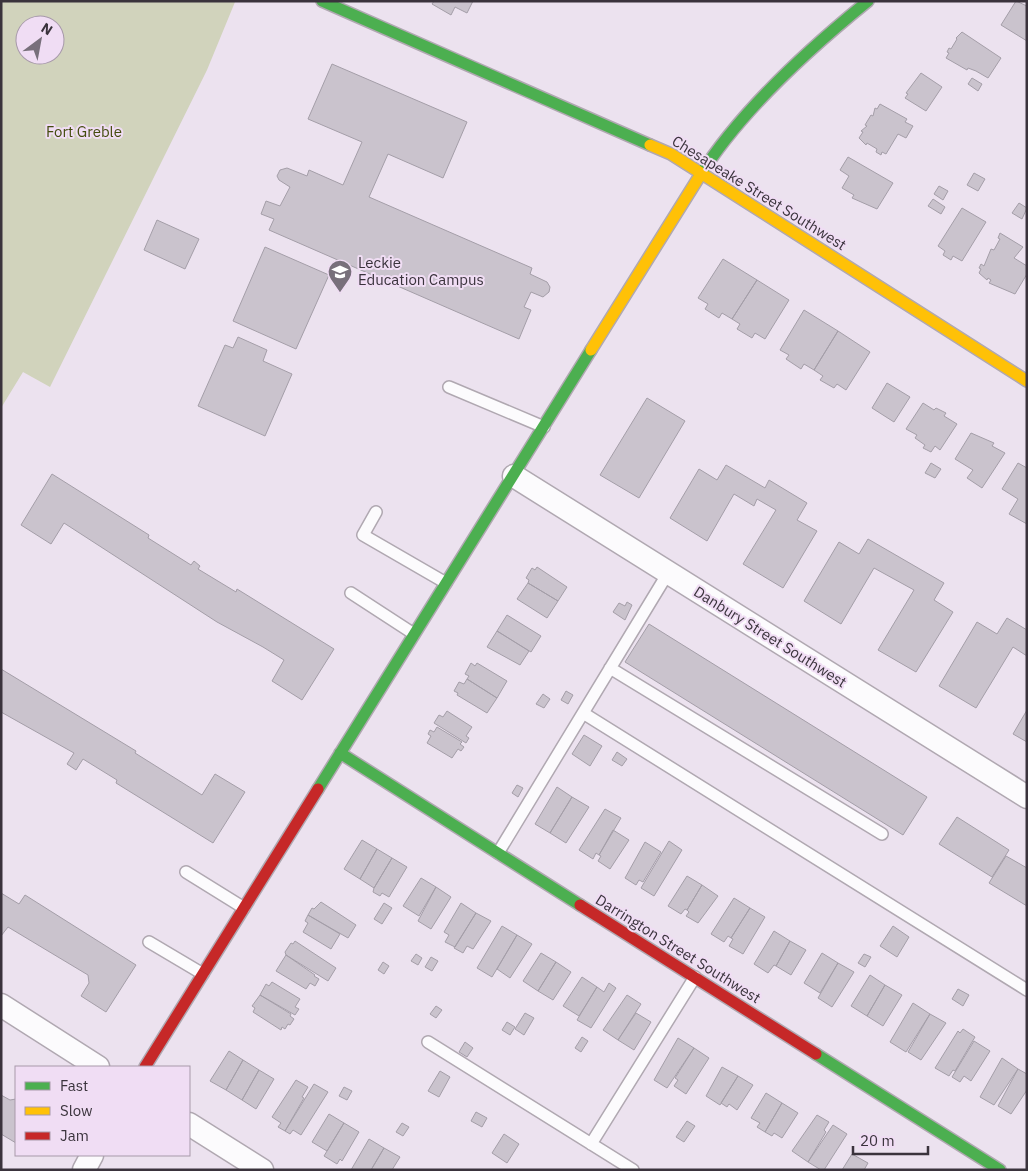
<svg xmlns="http://www.w3.org/2000/svg" width="1028" height="1171" viewBox="0 0 1028 1171" font-family="'IBM Plex Sans',sans-serif">
	<style>
		.green { fill: #d1d3bc; fill-rule: evenodd }
		.building { fill: #cac3cd; stroke: #a49ea8 }
		.lines { fill: none; stroke-linecap: round; stroke-linejoin: round }
		.lane-casing { stroke: #b0a8b1; stroke-width: 14 }
		.street-casing { stroke: #b0a8b1; stroke-width: 25 }
		.fast-casing { stroke: #b0a8b1; stroke-width: 14 }
		.slow-casing { stroke: #b0a8b1; stroke-width: 14 }
		.jam-casing { stroke: #b0a8b1; stroke-width: 14 }
		.lane { stroke: #fcfbfd; stroke-width: 11 }
		.street { stroke: #fcfbfd; stroke-width: 22 }
		.fast { stroke: #4caf50; stroke-width: 11 }
		.slow { stroke: #ffc107; stroke-width: 11 }
		.jam { stroke: #c62828; stroke-width: 11 }
		.labels { text-anchor: middle; stroke-width: 4; stroke-linejoin: round; paint-order: stroke }
		.park-label { font-size: 15px; fill: #444c0e; stroke: #f0ddf4 }
		.street-label { font-size: 15px; fill: #3a333c; stroke: #f0ddf4 }
		.poi-label { font-size: 15px; fill: #3a333c; stroke: #f0ddf4; text-anchor: start }
	</style>
	<rect width="100%" height="100%" fill="#ece2ef"/>
	<path class="green" d="M1,1L235,2L207,70L50,387L23,372L1,408ZM25,25H55V55H25Z"/>
	<path class="building" d="M434,1H473L467,13L455,7L451,15L432,4Z
		M1016,1L1027,6V41L1001,25Z
		M962,32L1001,58L988,78L976,71L968,68L967,70L946,58L949,53L947,52L949,48L951,49L957,39L956,38Z
		M332,64L467,122L443,178L388,154L369,197L532,268L530,274L547,282L550,287L549,292L543,297L531,292L524,307L531,310L519,339L269,230L274,219L261,214L266,201L280,206L290,187L279,180L277,176L280,170L287,168L307,176L309,170L343,185L362,142L308,119Z
		M921,73L942,87L926,111L905,98L908,94L906,93Z
		M972,78L982,84L978,91L968,84Z
		M880,104L907,119L905,122L913,126L906,138L898,134L886,154L882,152L881,155L876,152L877,149L867,143L866,145L859,138L863,132L861,131L867,126L865,125L871,115L873,116L875,108L877,109Z
		M848,157L893,183L877,209L852,198L854,195L842,188L849,176L840,170Z
		M974,173L985,179L978,191L967,185Z
		M939,186L948,191L943,200L934,194Z
		M933,199L945,207L941,214L928,206Z
		M1019,203L1027,208L1022,219L1012,213Z
		M962,208L986,222L962,261L953,256L951,260L943,255L945,251L938,246Z
		M157,220L199,239L185,269L144,250Z
		M1000,233L1023,247L1014,258L1027,266V274L1015,294L989,283L991,280L988,278L987,280L979,273L981,269L979,268L981,264L984,266L991,249L994,250L1000,239L998,238Z
		M265,247L329,275L296,349L233,321Z
		M723,259L757,280L732,319L722,313L719,318L705,309L708,304L698,298Z
		M757,280L789,300L765,339L755,333L752,338L737,329L740,324L732,319Z
		M804,310L838,331L814,370L804,364L801,369L786,359L789,355L780,350Z
		M838,331L870,352L846,390L837,384L834,388L820,380L823,376L814,370Z
		M238,337L267,350L263,361L292,374L265,436L198,406L225,345L233,348Z
		M887,383L910,397L894,422L872,408Z
		M647,398L685,421L639,498L600,475Z
		M923,403L934,410L936,408L946,413L944,416L957,424L940,450L935,446L931,452L923,448L925,445L915,438L917,435L906,429Z
		M971,433L994,443L992,446L1005,453L982,488L967,478L973,470L955,459Z
		M931,463L941,469L935,478L925,473Z
		M1018,463L1027,468V524L1009,514L1018,499L1002,489Z
		M726,465L765,488L769,480L807,503L797,520L817,531L783,588L743,564L776,510L757,499L754,506L734,494L707,541L670,518L699,469L717,480Z
		M52,474L149,535L148,538L191,565L194,561L200,566L198,569L236,592L237,589L334,649L302,700L272,681L284,660L263,647L217,622L64,523L51,544L21,525Z
		M868,539L944,583L934,600L953,612L916,672L878,650L914,590L874,568L841,624L804,601L839,542L859,554Z
		M537,567L567,587L558,601L528,583L529,580L526,578L532,568L535,570Z
		M528,583L558,601L547,618L517,599Z
		M627,602L632,605L625,620L613,612L619,603L625,606Z
		M507,615L541,636L531,652L497,631Z
		M1007,618L1027,630V656L1013,647L976,708L939,686L977,622L997,634Z
		M649,624L927,797L903,835L625,662Z
		M497,631L529,651L520,665L487,647Z
		M471,663L475,666L477,663L507,681L497,698L467,679L469,676L465,674Z
		M1,669L136,751L135,753L202,795L215,774L245,792L213,843L116,783L117,780L83,759L76,770L67,764L74,753L1,712Z
		M467,679L497,698L487,713L457,695L458,693L454,691L459,682L464,684Z
		M566,691L573,695L568,704L561,700Z
		M543,694L550,699L544,708L536,704Z
		M1027,710V742L1013,734Z
		M447,711L472,727L466,736L469,738L466,743L434,723L439,715L443,717Z
		M437,727L462,742L460,744L464,747L461,751L458,749L452,758L427,743L431,736L428,734L430,730L434,732Z
		M584,735L602,746L590,766L572,754Z
		M617,752L627,759L622,766L612,760Z
		M517,785L523,788L518,797L512,793Z
		M557,787L572,797L550,833L535,824Z
		M572,797L589,807L566,843L550,833Z
		M605,809L621,818L599,855L596,853L593,859L579,850Z
		M957,817L1009,850L992,877L939,844Z
		M613,830L629,840L610,869L598,861L601,856L599,855Z
		M362,840L377,849L360,879L344,869Z
		M669,841L682,850L654,896L641,888Z
		M645,842L661,852L643,882L639,880L636,885L625,878Z
		M377,849L392,858L374,888L360,879Z
		M1006,856L1027,868V906L989,883Z
		M392,858L407,867L389,897L382,893L380,896L373,892L374,888Z
		M687,876L702,885L687,910L685,909L681,914L668,906Z
		M421,878L436,887L419,916L403,906Z
		M702,885L718,896L698,923L686,916L689,912L687,910Z
		M436,887L451,897L431,929L418,921Z
		M1,893L19,904L25,895L136,965L106,1012L81,996L89,983L88,975L8,927L1,936Z
		M734,898L750,908L731,938L728,936L724,942L711,934Z
		M321,902L356,925L348,938L308,915L312,908L314,909Z
		M384,903L392,908L382,924L374,919Z
		M461,903L476,913L455,947L445,942L449,935L444,932Z
		M750,908L765,917L743,954L729,946L733,939L731,938Z
		M476,913L491,921L473,949L467,946L463,953L454,948Z
		M308,915L340,934L331,949L303,932L308,923L305,921Z
		M502,926L517,935L492,977L477,968Z
		M893,926L909,937L897,957L880,946Z
		M774,931L790,941L776,966L774,965L768,973L754,964Z
		M517,935L532,944L510,978L497,969Z
		M295,941L336,968L328,981L286,955L285,952L291,943L293,944Z
		M790,941L806,950L791,975L776,966Z
		M541,953L556,962L538,991L523,981Z
		M822,953L838,963L820,993L804,983Z
		M416,954L422,958L418,965L411,961Z
		M864,954L871,957L865,967L858,963Z
		M286,955L315,975L314,976L319,979L315,986L310,983L306,989L276,971Z
		M431,957L438,961L432,971L425,967Z
		M383,962L389,966L384,974L378,970Z
		M556,962L571,972L553,1000L538,991Z
		M838,963L854,972L832,1007L818,998Z
		M870,975L885,985L867,1016L851,1006Z
		M582,977L597,987L579,1016L563,1006Z
		M272,982L300,999L295,1007L299,1009L295,1015L260,995L266,984L269,986Z
		M609,983L616,988L591,1028L577,1020L597,987L604,992Z
		M885,985L902,995L883,1026L867,1016Z
		M958,989L969,995L963,1006L952,999Z
		M260,995L291,1014L290,1016L294,1019L290,1025L288,1024L285,1029L282,1027L281,1030L253,1012L255,1008L252,1006Z
		M627,995L641,1004L618,1040L603,1030Z
		M913,1003L930,1014L906,1052L890,1042Z
		M436,1006L442,1010L436,1018L430,1014Z
		M525,1013L534,1018L524,1035L515,1029Z
		M636,1013L651,1022L634,1050L618,1040Z
		M930,1014L946,1023L921,1060L908,1052Z
		M507,1022L515,1027L510,1035L502,1030Z
		M963,1029L975,1037L955,1071L953,1070L949,1076L935,1068L958,1031L960,1033Z
		M582,1037L588,1041L581,1052L575,1048Z
		M678,1038L694,1048L667,1088L654,1080Z
		M974,1041L990,1051L971,1081L964,1076L960,1082L952,1077Z
		M465,1042L473,1048L467,1057L459,1052Z
		M694,1048L709,1058L686,1094L674,1086L678,1080L675,1078Z
		M229,1051L243,1060L226,1090L210,1081Z
		M1002,1058L1018,1069L994,1105L980,1097Z
		M243,1060L259,1070L242,1100L226,1090Z
		M722,1067L738,1076L720,1105L706,1096Z
		M1018,1069L1027,1074V1090L1011,1114L998,1106Z
		M259,1070L274,1079L256,1109L242,1100Z
		M440,1071L450,1077L439,1097L428,1091Z
		M738,1076L753,1085L737,1110L729,1104L727,1107L721,1103Z
		M296,1080L308,1087L302,1097L304,1098L285,1131L278,1127L281,1123L272,1117Z
		M314,1084L328,1092L301,1135L293,1130L290,1134L285,1131Z
		M344,1087L352,1091L347,1100L339,1096Z
		M766,1093L782,1103L765,1132L757,1127L760,1123L751,1118Z
		M1,1095L10,1100L16,1099V1143L1,1134Z
		M782,1103L798,1113L782,1138L774,1133L772,1136L765,1132Z
		M476,1112L487,1118L482,1127L471,1121Z
		M329,1114L344,1123L327,1151L312,1142Z
		M817,1115L829,1122L824,1130L826,1132L808,1162L792,1151Z
		M687,1121L695,1126L684,1142L676,1137Z
		M344,1123L359,1132L342,1161L340,1159L337,1164L324,1156Z
		M402,1123L409,1127L403,1136L396,1132Z
		M833,1125L847,1134L824,1170H821L808,1162Z
		M504,1134L519,1144L507,1163L492,1153Z
		M369,1139L384,1148L371,1170H351Z
		M384,1148L400,1157L392,1170H371Z
		M852,1154L868,1163L864,1170H842Z"/>
	<g class="lines">
		<defs>
			<path id="lane" d="M449,387L544,427
				M376,512L363,535L446,583
				M351,593L414,634
				M610,668L882,834
				M583,713L1027,990
				M498,853L668,573
				M186,872L244,908
				M149,942L203,974
				M428,1042L633,1170
				M591,1144L695,977"/>
			<path id="street" d="M514,476L1027,797
				M1,1005L98,1067
				M189,1124L262,1170
				M84,1170L92,1155"/>
			<path id="fast" d="M322,1L650,145
				M699,177C738,114 810,48 868,1
				M340,753L580,905
				M318,789L591,350
				M816,1054L1000,1170"/>
			<path id="slow" d="M650,145L671,154L1027,381
				M591,350L699,177"/>
			<path id="jam" d="M580,905L816,1054
				M145,1067L318,789"/>
		</defs>
		<use href="#lane" class="lane-casing"/>
		<use href="#street" class="street-casing"/>
		<use href="#fast" class="fast-casing"/>
		<use href="#slow" class="slow-casing"/>
		<use href="#jam" class="jam-casing"/>
		<use href="#lane" class="lane"/>
		<use href="#street" class="street"/>
		<use href="#fast" class="fast"/>
		<use href="#slow" class="slow"/>
		<use href="#jam" class="jam"/>
	</g>
	<defs>
		<symbol id="school-pin" viewBox="-11 -11 22 30"><path d="M0 17L-7.5 6A9.5 9.5 0 1 1 7.5 6Z" fill="#78707b" stroke="#f0ddf4"/><path d="M0-5L7-2L0 1L-7-2ZM-4 1L0 2.5L4 1V4Q0 6-4 4Z" fill="#fff"/></symbol>
	</defs>
	<g fill-rule="evenodd">
		<use href="#school-pin" x="326" y="258" width="28" height="38"/>
	</g>
	<g class="labels">
		<g class="park-label">
			<text x="84" y="137">Fort Greble</text>
		</g>
		<g class="street-label">
			<text transform="translate(759 193) rotate(32)" y="5">Chesapeake Street Southwest</text>
			<text transform="translate(770 637) rotate(32)" y="5">Danbury Street Southwest</text>
			<text transform="translate(678 949) rotate(32)" y="5">Darrington Street Southwest</text>
		</g>
		<g class="poi-label">
			<text x="358" y="268">Leckie<tspan x="358" dy="17">Education Campus</tspan></text>
		</g>
	</g>
	<rect width="1028" height="1171" fill="none" stroke="#3a333c" stroke-width="5"/>
	<rect x="15" y="1066" width="175" height="90" fill="#f0ddf4" stroke="#a799aa"/>
	<rect x="25" y="1082" width="25" height="8" fill="#4caf50" stroke="#a799aa"/>
	<text x="60" y="1091" font-size="15" fill="#3a333c">Fast</text>
	<rect x="25" y="1107" width="25" height="8" fill="#ffc107" stroke="#a799aa"/>
	<text x="60" y="1116" font-size="15" fill="#3a333c">Slow</text>
	<rect x="25" y="1132" width="25" height="8" fill="#c62828" stroke="#a799aa"/>
	<text x="60" y="1141" font-size="15" fill="#3a333c">Jam</text>
	<g transform="translate(40 40) rotate(32)"><circle r="24" fill="#f0ddf4" stroke="#a799aa"/>
	<path d="M0-4L9 19L0 12L-9 19Z" fill="#78707b"/>
	<text y="-8" font-size="14" font-weight="bold" text-anchor="middle" fill="#3a333c">N</text>
	</g>
	<path d="M853 1146v8h75v-8" fill="none" stroke="#3a333c" stroke-width="2.5"/>
	<text x="860" y="1146" font-size="15" fill="#3a333c" stroke="#f0ddf4" stroke-width="4" paint-order="stroke">20 m</text>
</svg>
